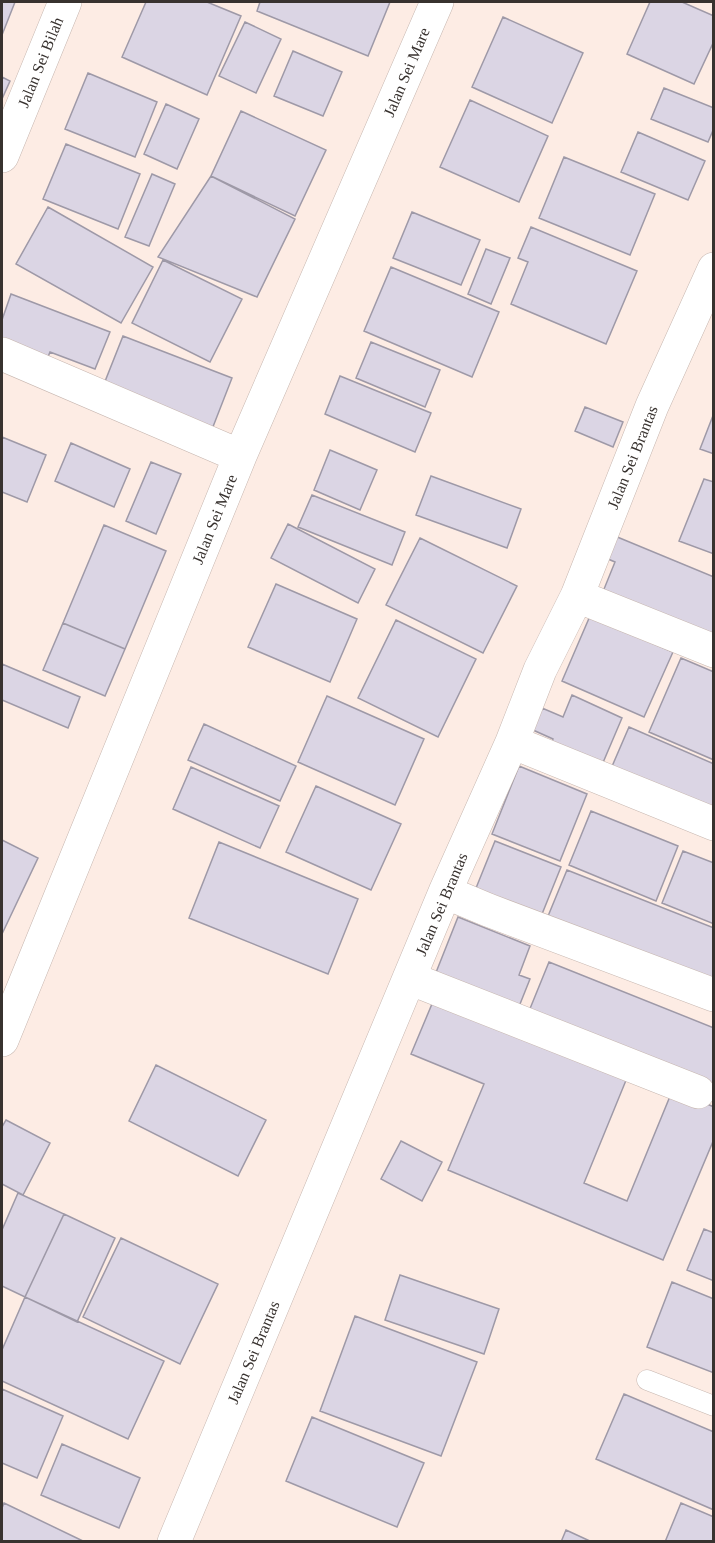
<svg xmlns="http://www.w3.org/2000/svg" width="715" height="1543" viewBox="0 0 715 1543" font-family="'Times New Roman',serif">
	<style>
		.building { fill: #dbd5e4; stroke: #9e99a7; stroke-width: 1.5 }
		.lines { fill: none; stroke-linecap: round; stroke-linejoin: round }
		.service-casing { stroke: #c7b7b0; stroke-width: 21 }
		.minor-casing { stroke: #c7b7b0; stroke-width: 34 }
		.service { stroke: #fff; stroke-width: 20 }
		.minor { stroke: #fff; stroke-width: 33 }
		.labels { text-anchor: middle; stroke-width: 4.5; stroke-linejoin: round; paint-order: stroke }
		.street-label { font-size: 16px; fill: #38322f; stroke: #fff }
	</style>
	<rect width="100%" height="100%" fill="#fdece4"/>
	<path class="building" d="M2,2H15L2,35Z
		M146,2H207L241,16L207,95L122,57Z
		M260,2H390L368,56L257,11Z
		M650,2H682L714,16V41L694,84L627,54Z
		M503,17L583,53L552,123L472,87Z
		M245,22L281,39L256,93L219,76Z
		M293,51L342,72L323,116L274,96Z
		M88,73L157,102L135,157L65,129Z
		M2,77L10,81L2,99Z
		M664,88L714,108V128L708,142L651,119Z
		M470,100L548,136L519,202L440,167Z
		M166,104L199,119L177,169L144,154Z
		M241,111L326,150L295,216L211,176Z
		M638,132L705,161L688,200L621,172Z
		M66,144L140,174L118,229L43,199Z
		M564,157L655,194L630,255L539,218Z
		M152,174L175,184L149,246L125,237Z
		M211,176L295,219L257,297L158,257Z
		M48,207L153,267L121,323L16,264Z
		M412,212L480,240L461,285L393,258Z
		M531,227L637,271L606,344L511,304L528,262L518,258Z
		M486,249L510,258L491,304L468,294Z
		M163,260L242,299L210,362L132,323Z
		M391,267L499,312L472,377L364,331Z
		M11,294L110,332L95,369L50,352L46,362L2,345V320Z
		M123,336L232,378L209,437L104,384Z
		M371,342L440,370L425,407L356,378Z
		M340,376L431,413L415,452L325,414Z
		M585,407L623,422L613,447L575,431Z
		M714,413V454L700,449Z
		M2,437L46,455L27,502L2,492Z
		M71,443L130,469L114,507L55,481Z
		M330,450L377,470L360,510L314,490Z
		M151,462L181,474L156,534L126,521Z
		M431,476L521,509L507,548L416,515Z
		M704,479L714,482V554L679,541Z
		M312,495L405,532L392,565L298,527Z
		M288,524L375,569L358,603L271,558Z
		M104,525L166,551L125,649L63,623Z
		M610,534L714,577V646L600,599L615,562L601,556Z
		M420,538L517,586L483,653L386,605Z
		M276,584L357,619L330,682L248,647Z
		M590,616L673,652L644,717L562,681Z
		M396,620L476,659L438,737L358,698Z
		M63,623L125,649L105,696L43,670Z
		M681,658L714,672V760L649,732Z
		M2,664L80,697L68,728L2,700Z
		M572,695L622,718L599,772L549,750L553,739L533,730L542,708L563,717Z
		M327,696L424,739L395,805L298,762Z
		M204,724L296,766L280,801L188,760Z
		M629,727L714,764V816L610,771Z
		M519,766L587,794L560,861L492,834Z
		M191,767L279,806L260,848L173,809Z
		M316,786L401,824L371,890L286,852Z
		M591,811L678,846L656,901L569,865Z
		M2,840L38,858L2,934Z
		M495,841L561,867L540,919L474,893Z
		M219,842L358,899L328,974L189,918Z
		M683,851L714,863V924L662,903Z
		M567,870L714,928V989L546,921Z
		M458,917L530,946L519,975L530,979L516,1014L433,980Z
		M549,962L714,1028V1091L527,1016Z
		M437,992L629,1073L584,1183L627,1201L673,1089L714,1107V1139L663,1260L448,1170L484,1084L411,1054Z
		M156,1065L266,1120L238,1176L129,1121Z
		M6,1120L50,1143L23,1195L2,1184V1127Z
		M401,1141L442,1162L422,1201L381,1179Z
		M18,1193L64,1214L25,1297L2,1286V1230Z
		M64,1214L115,1238L77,1322L25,1297Z
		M704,1229L714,1233V1281L687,1270Z
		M121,1238L218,1284L180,1364L83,1317Z
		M400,1275L499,1309L484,1354L385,1320Z
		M672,1282L714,1299V1373L647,1347Z
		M25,1297L164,1361L128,1439L2,1381V1350Z
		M355,1316L477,1362L441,1456L320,1411Z
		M2,1389L63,1416L37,1478L2,1463Z
		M624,1394L714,1432V1510L596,1459Z
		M312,1417L424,1463L397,1527L286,1481Z
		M62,1444L140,1478L119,1528L41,1495Z
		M4,1503L85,1542H2V1508Z
		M681,1503L714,1517V1542H665Z
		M566,1530L592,1542H561Z"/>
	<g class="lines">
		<defs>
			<path id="service" d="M647,1380L714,1406"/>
			<path id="minor" d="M2,156L65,2
				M2,354L240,456
				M577,596L714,651
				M512,742L714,824
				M445,892L488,910L714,995
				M409,978L698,1092
				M2,1040L240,456L437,2
				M174,1542L445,892L512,742L540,670L577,596L652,406L714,269"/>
		</defs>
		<use href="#service" class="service-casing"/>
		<use href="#minor" class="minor-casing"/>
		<use href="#service" class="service"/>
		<use href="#minor" class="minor"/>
	</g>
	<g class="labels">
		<g class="street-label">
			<text transform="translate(40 62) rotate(-68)" y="6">Jalan Sei Bilah</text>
			<text transform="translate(406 72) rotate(-67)" y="6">Jalan Sei Mare</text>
			<text transform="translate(632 457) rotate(-68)" y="6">Jalan Sei Brantas</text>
			<text transform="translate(214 519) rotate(-68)" y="6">Jalan Sei Mare</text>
			<text transform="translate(441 904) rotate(-67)" y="6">Jalan Sei Brantas</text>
			<text transform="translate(253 1352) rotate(-67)" y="6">Jalan Sei Brantas</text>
		</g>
	</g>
	<rect width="715" height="1543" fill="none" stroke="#38322f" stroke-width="6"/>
</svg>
